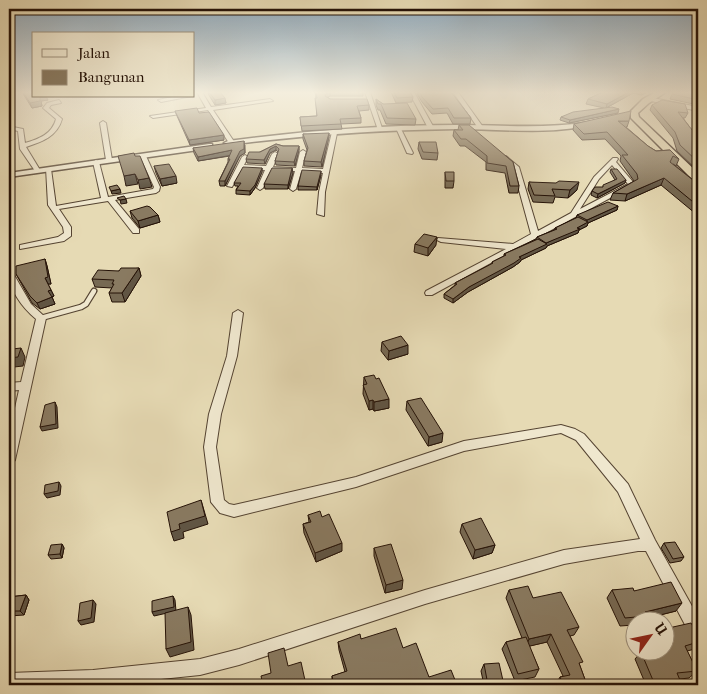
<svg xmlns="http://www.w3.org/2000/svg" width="707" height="694" viewBox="0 0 707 694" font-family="'IM FELL French Canon',serif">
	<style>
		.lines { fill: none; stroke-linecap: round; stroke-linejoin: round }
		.service-casing { stroke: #554432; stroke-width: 7 }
		.minor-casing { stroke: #554432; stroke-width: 2 }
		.tertiary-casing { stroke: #554432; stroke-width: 3 }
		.trunk-casing { stroke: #251207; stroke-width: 3 }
		.service { stroke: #efe7ce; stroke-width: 4.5 }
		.minor { fill: #efe7ce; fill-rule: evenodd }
		.tertiary { fill: #efe7ce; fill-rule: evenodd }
		.trunk { fill: #e6dab4; fill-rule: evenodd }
		.wall { fill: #766953; stroke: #251207 }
		.shaded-wall { fill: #605544; stroke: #251207 }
		.building { fill: #897a61; stroke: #251207 }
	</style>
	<rect width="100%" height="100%" fill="#e6dab4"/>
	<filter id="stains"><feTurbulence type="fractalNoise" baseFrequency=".004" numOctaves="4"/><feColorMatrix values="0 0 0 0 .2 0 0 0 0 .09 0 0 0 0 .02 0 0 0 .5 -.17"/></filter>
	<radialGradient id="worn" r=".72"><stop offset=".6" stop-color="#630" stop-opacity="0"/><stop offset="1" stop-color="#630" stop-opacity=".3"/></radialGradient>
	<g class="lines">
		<defs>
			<path id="service" d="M41,318L81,307L86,304L94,291"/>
			<path id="minor" d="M197,92H202L211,107L270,99L273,101L213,110L235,143L232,145L229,143L208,110L153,118L150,116L206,108Z
				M365,92H370L383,131L378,130Z
				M409,92H414L434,128L433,129L428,128Z
				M453,92H458L483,127L482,128H478Z
				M177,96H192L161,102L158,100Z
				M648,97L698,107V111L646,100Z
				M59,100L61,103L51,105L49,108L62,119C57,137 41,142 26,147L40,170L35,171L20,149L18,131L9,129V123L13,127L23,129L25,143C39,139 52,134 56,119L43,108L47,103Z
				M103,121L106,123L112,160L109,162L106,160L100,123Z
				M396,128L401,129L413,153L412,154L407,153Z
				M332,132L337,133L325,192L324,216L317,214L319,192L323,173L301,172L296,189L293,191L290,189L295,171L271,170L263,188L260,190L257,188L265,170L242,169L232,187L227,186L242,157L245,155L248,157L244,165L266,166L272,154L275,152L278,154L273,167L296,168L300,152L303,150L306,152L302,168L323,169Z
				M143,154L146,156L160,187L159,191L156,193L115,200L139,229V233H133L108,201L59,209L71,227V236L64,241L20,249V245L58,237L64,233L63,227L48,205L46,168L51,169L56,206L101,198L93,162L96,160L99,162L108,197L153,189L154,187L140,156Z
				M502,156H506L519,167L538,231L571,213L594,177L613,158H617L618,159L616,162L633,182L634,185L432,295H426L425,293L426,291L506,249L441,242L437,240L438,238L513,244L531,234L513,168L502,158ZM612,165L628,184L580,209L599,179Z
				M9,270L13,273L31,304L46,318L15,460L13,463L9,465V435L19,390L9,391V383L21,382L36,319C22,307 8,289 9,270Z
				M238,310L243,313L237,356L221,414L216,447L224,500L229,504L234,505L356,477L464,441L561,425L575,429L584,434L628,484L655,540L698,617V640L692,638L646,551H638L564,564L425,604L239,665L200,675L103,685H9V673L93,670L200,659L239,649L425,590L564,550L640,539L618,492L576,440L561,433L464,451L356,487L234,517L220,513L211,502L204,447L209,414L227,356L233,313Z"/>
			<path id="tertiary" d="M590,122L593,124L592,125C547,135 501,129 456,129C380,130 304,135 228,145L224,143L228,141C304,131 380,125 457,125C501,125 545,129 590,122Z
				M209,144H212V148L9,177V173Z"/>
			<path id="trunk" d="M656,92H666L649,103L638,113L639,117L698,173V182L694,181L631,118V111L643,99Z"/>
		</defs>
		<use href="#service" class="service-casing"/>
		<use href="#minor" class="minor-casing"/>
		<use href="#tertiary" class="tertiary-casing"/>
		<use href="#trunk" class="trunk-casing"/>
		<use href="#service" class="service"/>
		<use href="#minor" class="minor"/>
		<use href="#tertiary" class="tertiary"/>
		<use href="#trunk" class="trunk"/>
	</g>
	<path class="wall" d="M22,92H34L48,100L41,101L42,106L32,108Z
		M207,92H220L226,103L215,105Z
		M315,92H363V96H330L328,97L330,99L369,105V110L359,111L361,118V123L341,124L342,129L302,131L300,117L317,116L316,98Z
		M391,92H410L413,97L412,102L396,103Z
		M416,92H451L471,118L470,124H453L447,113L432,114L422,102Z
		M603,92H648L641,95L633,93L608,107L618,113L569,123L560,120L561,117L604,108L586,104L588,99Z
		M698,92V105L670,99L672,94Z
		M376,99L383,104L416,119L415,125L386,124L380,110H378L376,105Z
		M652,105L688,113L685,118H683L692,130L698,134V171L677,151L673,138L650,110Z
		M175,111L224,140L190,145L177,116Z
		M629,121L627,127H626L648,146L656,151L670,150L679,159L676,166L673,164L698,184V214H696L661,185L625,201L610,200L613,193L634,181L620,161L621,156L605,139L582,140L573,130L574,124Z
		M459,125L513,162L519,186L518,193H509L505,173L486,170V162L465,146H460L453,136L454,130H458Z
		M303,134L329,137L322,167L304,166V161L307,150L303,139Z
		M419,142L438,153L437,160L422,159L418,149Z
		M276,144L283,146H299V150L295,166L276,165L275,161L278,152L276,150L270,153L265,164L247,163L246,159Z
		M245,145V153L240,156L225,186H220L219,181L228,162V159L230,156L198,161L194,153L193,148Z
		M154,166L177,183L162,186L156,173Z
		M262,168V172L255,188L250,195L236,194V190L238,186H235L234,183Z
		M292,168L293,173L288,189H265L264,184Z
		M611,169L626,180L625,183L597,198L591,195L592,191L603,187L615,180L610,172Z
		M445,172L454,181L453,188H445Z
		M321,175L317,190H298V186Z
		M529,182L577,190L568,198L555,197L553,203L533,202L528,189Z
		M618,206L617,210L588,223L587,226L579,230L578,233L547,246L546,248L521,260L520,262L513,267L468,292L453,303L444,298V294L455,285V283L492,264V262L504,256V254L536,239L537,237L554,230L555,228L576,218L577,215Z
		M130,211L158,215L160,222L140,228L132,218Z
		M415,244L436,245L428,256L414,252Z
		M45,259L47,266L51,284H48L54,296L52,297L55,304L40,309L32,303L16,274Z
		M139,268L141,276L125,302H112L109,293L112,288L95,287L92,279L119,271Z
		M382,342L408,354L388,360L381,351Z
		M364,377L389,408L374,411L373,409L369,410L363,394Z
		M407,401L442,442L428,446L406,410Z
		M308,515L342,551L316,562L304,533L303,524L309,522Z
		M462,524L495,545L492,553L473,559L460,532Z
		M664,543L684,557L681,561L670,563L661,548Z
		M62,544L64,548L62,558L51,559L48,555Z
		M374,548L402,589L385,593L374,556Z
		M509,590L533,598L579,627L574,635L570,636L580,666L587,685H556V684L560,677L563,676L547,642L529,646L539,669L535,677L515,681L502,649L506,642L522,638L506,598Z
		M612,590L634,591L676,611L644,619L642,622H634V625L620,626L607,598Z
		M26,595L29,600L24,615L9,616V597Z
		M664,629L698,635V646L695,649L687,651L697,671L689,678L680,679L682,685H646L635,659L641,652H664Z
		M361,639L403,648L429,677L457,685H332V676L345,672L339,650L338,642Z
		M484,664L504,685H484L481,671Z"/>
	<path class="shaded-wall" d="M328,92H330V96L326,98L325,96L326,94Z
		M629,92H634L633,93L606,108L607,104Z
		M642,92H648L641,95Z
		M42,96H46L48,100L41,101L42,106L32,108L30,103L40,97Z
		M225,98L226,103L215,105V100Z
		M619,109L618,113L569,123L570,120Z
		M329,133V137L322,167L321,162Z
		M224,135V140L190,145L189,140Z
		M244,141L245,153L240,156L225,186V181Z
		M276,146V150L270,153L265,164L264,160L270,149Z
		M299,146V150L295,166L294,162Z
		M232,150L233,155L198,161V157Z
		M262,168V172L255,188L250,195V191Z
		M292,168L293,173L288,189V185Z
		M321,171V175L317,190V187Z
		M135,174L138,184L126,186L124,176Z
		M176,176L177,183L162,186L160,179Z
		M149,178L152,187L140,189L138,180Z
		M664,178L661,185L625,201L627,194Z
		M626,180L625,183L597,198L598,194Z
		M579,182L577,190L568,198L570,190Z
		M120,189L121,193L112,194L111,191Z
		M126,199L127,203L121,204L120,200Z
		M618,206L617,210L588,223L587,226L579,230L578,233L547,246L546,248L521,260L520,262L513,267L468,292L453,303V299L469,287L519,257L586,223L587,220Z
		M158,215L160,222L140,228L138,221Z
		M437,237L436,245L428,256V248Z
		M45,259L47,266L51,284H48L45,278Z
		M139,268L141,276L125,302L122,293Z
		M51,290L54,296L51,297L48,291Z
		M52,297L55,304L40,309L37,303Z
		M408,345V354L388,360L389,351Z
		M21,348L25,357L23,366L14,367L9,358Z
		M389,399V408L374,411V402Z
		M373,400V409L369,410V401Z
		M55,402L57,407L58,428L42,431L40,427Z
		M443,433L442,442L428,446L429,437Z
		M59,482L61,486L60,495L47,498L44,494Z
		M201,500L208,524L183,532L184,538L174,541L171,532Z
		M342,543V551L316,562L315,553Z
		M62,544L64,548L62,558L60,554Z
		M495,545L492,553L473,559L475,550Z
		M403,580L402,589L385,593L386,585Z
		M26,595L29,600L24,615L20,611Z
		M173,596L175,600L176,611L154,616L152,612Z
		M93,600L96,604L94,622L81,625L78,621Z
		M682,603L676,611L644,619L647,616L645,612Z
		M188,607L191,615L194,650L170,657L166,649Z
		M551,634L547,642L526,647L529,639Z"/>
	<path class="building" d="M23,92H34V96H42L40,97V101L30,103Z
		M209,92H220L225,98L215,100Z
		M316,92H328L326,94L325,96L330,99H367L369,105L357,106L361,118L340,119L341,124L301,126L300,117L317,116L315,98H317Z
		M394,92H410L413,97L397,98Z
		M420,92H451L471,118H454L448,108L433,109L422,97Z
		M603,92H629L607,104L588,99Z
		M676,92H698V100L672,94Z
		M376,99L383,104L407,103L416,119L387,118L381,104H378Z
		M662,100L685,104L688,113L678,112L692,130L698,134V162L680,145L675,132L652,105Z
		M612,107L619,109L570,120L561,117L573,112Z
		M197,108L199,113L209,112L224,135L189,140L175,111Z
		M631,111L629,121H618L648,146L656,151L670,150L679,159L673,156L670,162L698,184H696L698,186V206L664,178L627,194L613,193L638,179L637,174L622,155H628L607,132L584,134L574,124Z
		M459,125H469L513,162L519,186H510L506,166L487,163V156L466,139H461L454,130H463Z
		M329,133L321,162L304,161L308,148L303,134Z
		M244,141V149L240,151L225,181H219L230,159H228L232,150L198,157L193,148Z
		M419,142H436L438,153L423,152Z
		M276,144L283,146H299L294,162L275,161L279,149L276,146L270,149L264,160L246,159L249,152H260Z
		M134,153L135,156H140L149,178L138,180L135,174L124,176L118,156Z
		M169,164L176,176L160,179L154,166Z
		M243,167L262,168L255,185L250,191L236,190L241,183H234Z
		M272,168H292L288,185L264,184Z
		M611,169H617L626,180L598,194L592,191L595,187H603V185L617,179Z
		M302,170L321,171L317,187L298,186Z
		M445,172H454V181H446Z
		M559,181L579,182L570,190L552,189L555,196L534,195L529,182L556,183Z
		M117,185L120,189L111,191L109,187Z
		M124,196L126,199L120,200L117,198Z
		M608,202L618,206L587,220L577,215Z
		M147,206L150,207L158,215L138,221L130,211Z
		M578,217L588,222L577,228L580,229L546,243L537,237L557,229L555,228Z
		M424,234L437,237L428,248L415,244Z
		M538,239L547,244L519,257L521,258L514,263L469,287L453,299L444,294L457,284L455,283L493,263L492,262L506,255L504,254Z
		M45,259L48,277L45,278L51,290L48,291L52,297L37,303L30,296L16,274V266Z
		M121,268H139L122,293H109L114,284H112L114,280L92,279L98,270L119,271Z
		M401,336L408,345L389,351L382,342Z
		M21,348L18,357L9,358L12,349Z
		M374,375L376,379L379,378L389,399L374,402L373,400L369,401L363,385L367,384L364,377Z
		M421,398L443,433L429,437L407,401Z
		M55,402L56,424L40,427L45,405Z
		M59,482L58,491L44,494L45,485Z
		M201,500L205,516L179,524L180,529L171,532L167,512Z
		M320,511L322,517L329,514L342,543L315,553L303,524L311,522L308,515Z
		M481,518L495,545L475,550L462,524Z
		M675,542L684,557L673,559L664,543Z
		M62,544L60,554L48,555L51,545Z
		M391,544L403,580L386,585L374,548Z
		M671,582L682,603L645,612L647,616L625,618L612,590L633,588L634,591Z
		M528,586L533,598L561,592L579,627L567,630L583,662L579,663L587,685H563L560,677L570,675L551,634L529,639L509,590Z
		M26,595L20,611H9V597Z
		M173,596L174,607L152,612V601Z
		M93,600L91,618L78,621L80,603Z
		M188,607L191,642L166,649L165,613Z
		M691,623L698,635V642L685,646L697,671L677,673L682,685H655L641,652H664V650H667L664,646V629Z
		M396,628L403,648L416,643L429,677L451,670L457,685H334L332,676L347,671L338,642L360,634L361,639Z
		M526,637L539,669L518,674L506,642Z
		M284,648L288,666L301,662L306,685H263L261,676L271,673L268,653Z
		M499,663L504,685H488L484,664Z"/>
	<linearGradient id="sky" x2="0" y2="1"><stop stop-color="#8da8bc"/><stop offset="0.49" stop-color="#f4eedd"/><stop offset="1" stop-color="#f4eedd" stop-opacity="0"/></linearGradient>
	<rect width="707" height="189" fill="url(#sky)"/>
	<rect width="707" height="694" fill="none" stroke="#e6dab4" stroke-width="30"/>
	<rect x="10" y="10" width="687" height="674" fill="none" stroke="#251207" stroke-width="2.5"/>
	<rect x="15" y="15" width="677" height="664" fill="none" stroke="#251207"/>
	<rect x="32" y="32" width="162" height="65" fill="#efe7ce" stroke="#9e927e"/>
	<rect x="42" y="49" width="25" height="8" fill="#efe7ce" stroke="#9e927e"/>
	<text x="78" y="58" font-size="15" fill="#251207">Jalan</text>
	<rect x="42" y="70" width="25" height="15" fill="#897a61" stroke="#9e927e"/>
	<text x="78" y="82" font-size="15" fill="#251207">Bangunan</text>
	<g transform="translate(650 636) rotate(57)"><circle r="24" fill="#efe7ce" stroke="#9e927e"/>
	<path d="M0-4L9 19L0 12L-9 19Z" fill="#8f2418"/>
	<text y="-8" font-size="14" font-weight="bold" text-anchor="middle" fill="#251207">U</text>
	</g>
	<rect width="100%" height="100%" filter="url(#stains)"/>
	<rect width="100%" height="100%" fill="url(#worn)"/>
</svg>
